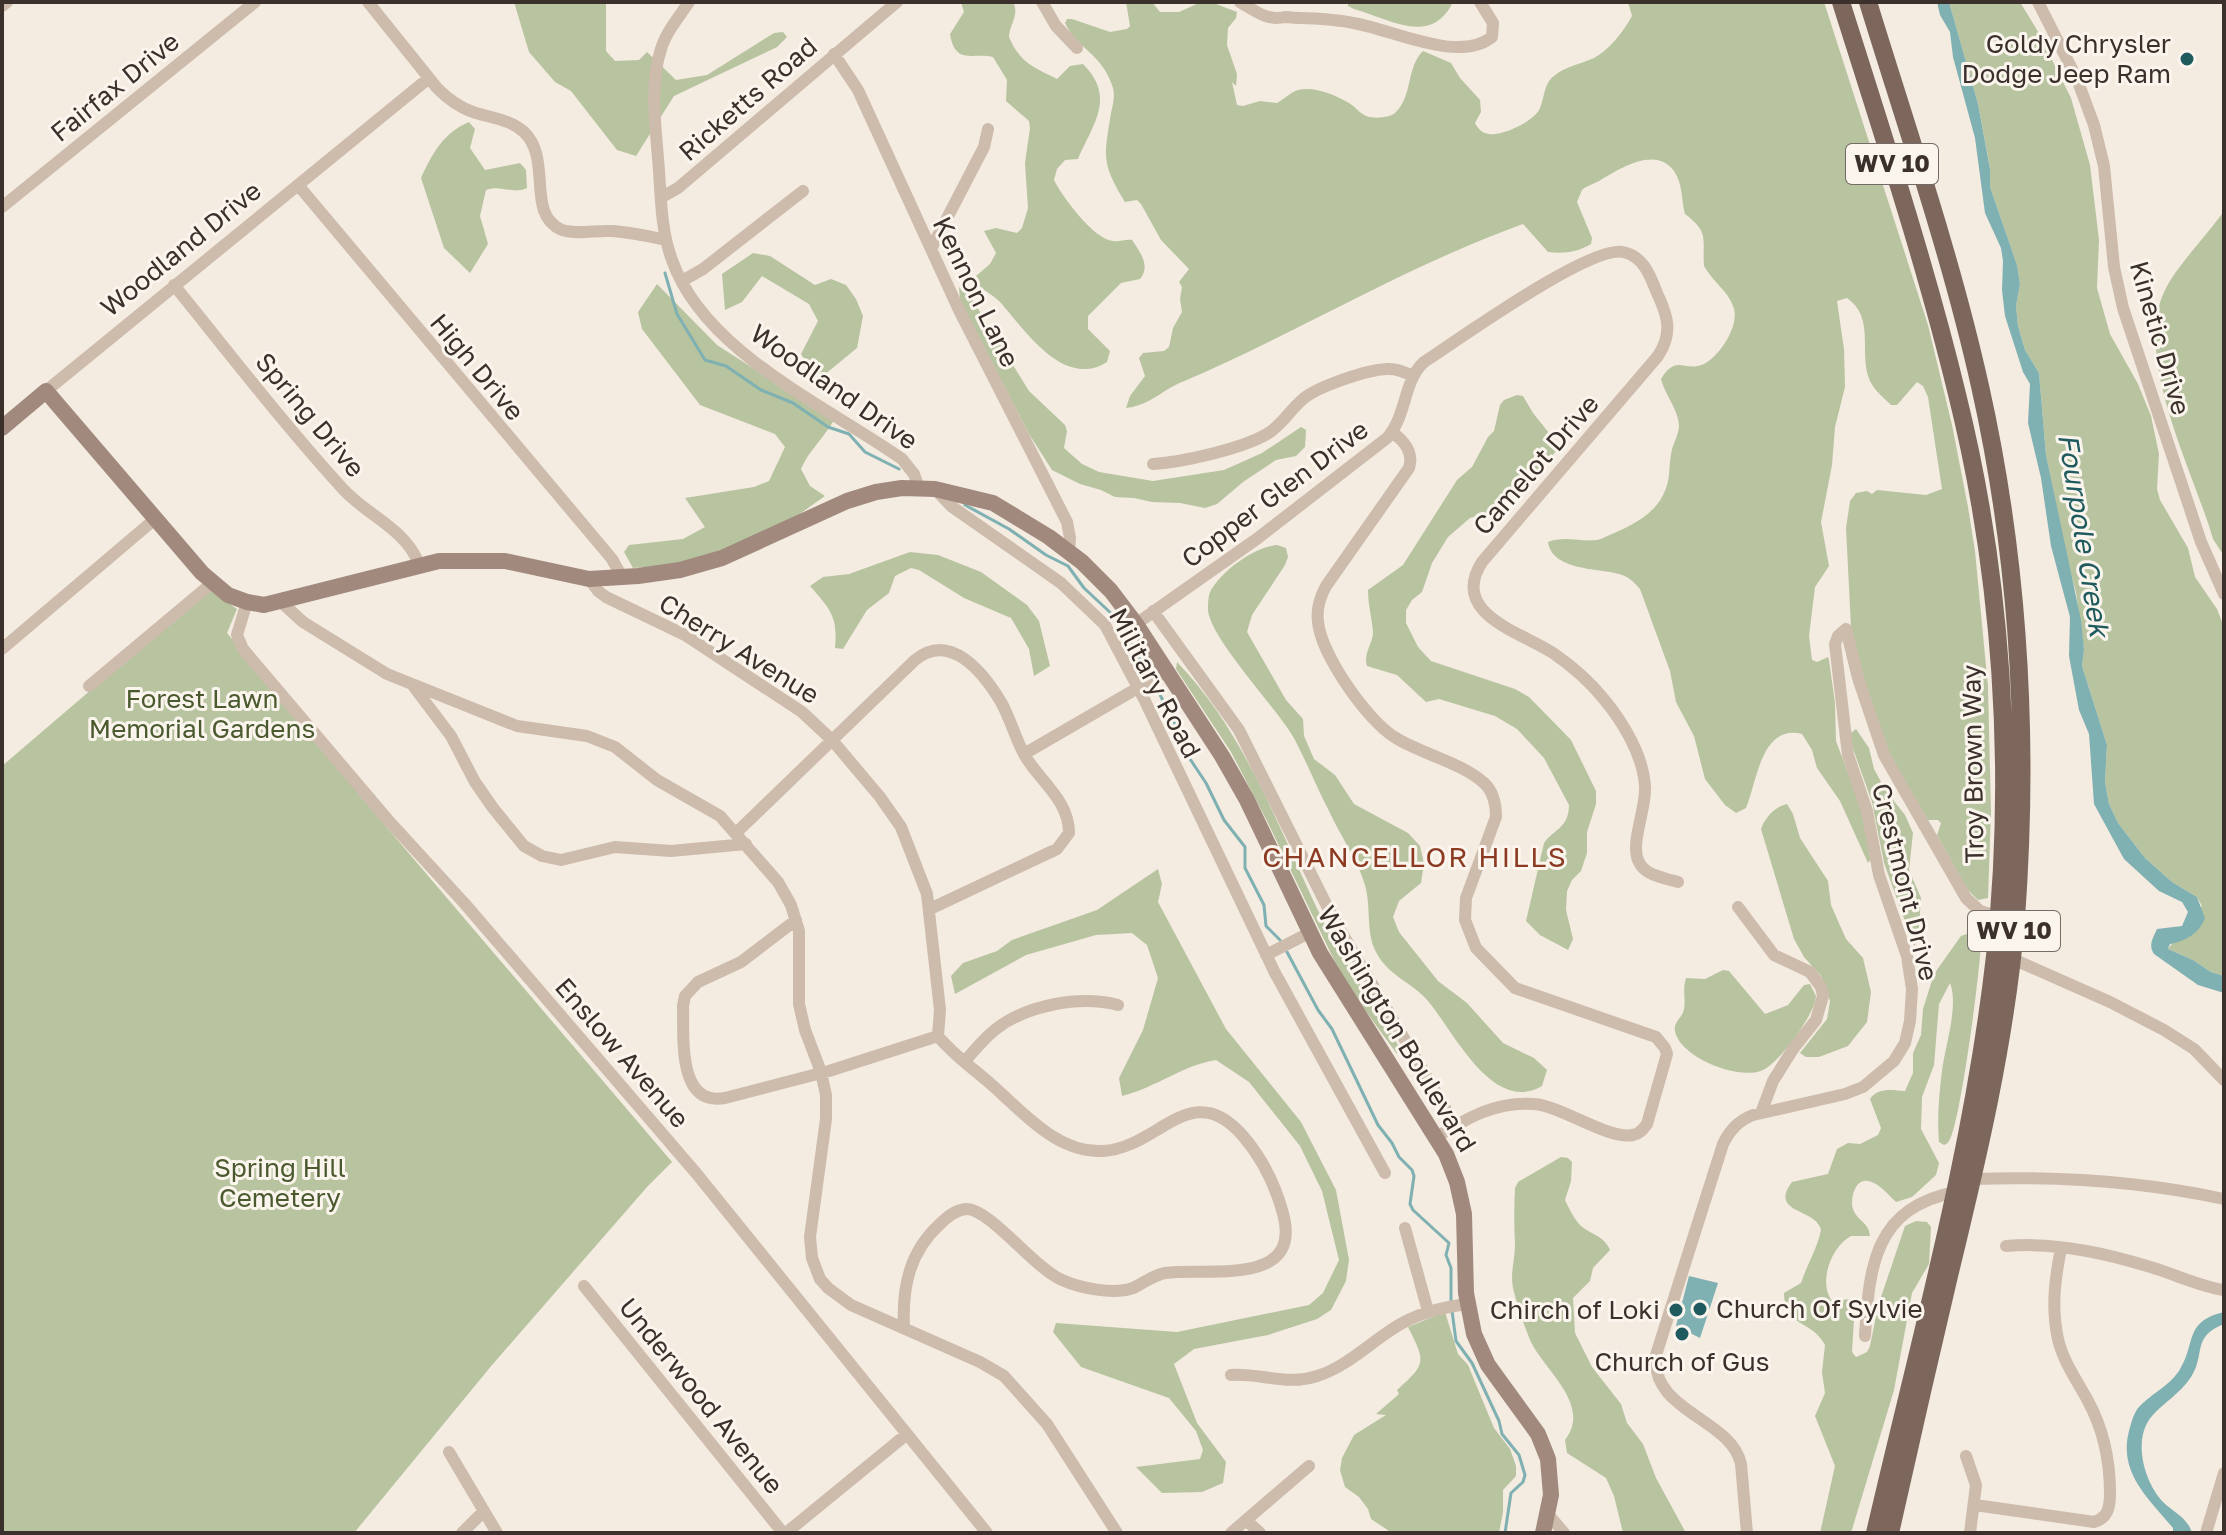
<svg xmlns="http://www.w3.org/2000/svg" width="2226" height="1535" viewBox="0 0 2226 1535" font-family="'Golos Text',sans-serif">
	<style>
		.green { fill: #b8c4a0 }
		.water { fill: #7fb0b2 }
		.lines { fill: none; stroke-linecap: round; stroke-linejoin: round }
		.stream { stroke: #7fb0b2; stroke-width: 3 }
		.street { stroke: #cdbbac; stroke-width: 12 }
		.secondary { stroke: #a18a7d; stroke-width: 16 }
		.primary { stroke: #7d675c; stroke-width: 18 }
		.poi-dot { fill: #1f5a5e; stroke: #fbf5ee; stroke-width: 3 }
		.labels { text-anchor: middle; stroke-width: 6; stroke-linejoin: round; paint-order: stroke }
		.shield { fill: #fbf5ee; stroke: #756b66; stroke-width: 2 }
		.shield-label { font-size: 24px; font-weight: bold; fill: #3b302b }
		.poi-label { font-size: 26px; fill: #3b302b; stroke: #fbf5ee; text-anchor: end }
		.street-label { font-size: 26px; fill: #3b302b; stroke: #fbf5ee }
		.park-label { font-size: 26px; fill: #4a5a2e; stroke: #fbf5ee }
		.water-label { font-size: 28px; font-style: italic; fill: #1f5a5e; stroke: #fbf5ee }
		.neighbourhood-label { font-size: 28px; letter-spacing: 2px; fill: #8c3b22; stroke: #fbf5ee }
	</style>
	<rect width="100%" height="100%" fill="#f4ebe1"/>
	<path class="green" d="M514,2H606V51L615,61L639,60L647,52L676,80L707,75L774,33L783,32L787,37L777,47L674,96L636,156L617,150L571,91L555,82L529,52Z
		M961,2H1013C1020,15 1009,25 1009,37C1020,63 1033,67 1057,79L1070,66L1083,64C1117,98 1092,125 1078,159L1065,160L1057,169L1054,180C1062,196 1093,239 1113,241C1120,242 1125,239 1132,240C1140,252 1151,266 1140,279L1121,283L1088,316V329L1110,351L1107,362C1064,389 1026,332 1001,303C994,295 983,291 977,283L976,276L990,264L996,253L984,231L996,228L1017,233L1022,228L1028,208L1025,163L1030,128L1029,121L1006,101L1007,80L993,57C974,52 955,66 950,34L964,12Z
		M1126,2H1152L1160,12H1179L1201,2H1211L1237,12L1236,18L1228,28L1227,45L1237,74L1236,86L1232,82L1237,105L1243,106L1260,101L1277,103C1284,99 1291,92 1298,90C1315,86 1338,96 1352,105C1356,108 1361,114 1366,116C1374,119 1391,118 1396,112C1413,95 1406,68 1423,51L1451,63L1460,78L1480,100L1481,112L1475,123C1478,129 1482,133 1489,134C1503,136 1532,122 1539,110C1545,99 1543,84 1554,76C1566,66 1581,64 1594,58C1609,50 1624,31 1632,16L1628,2H1824L1928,325L1952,425L1968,507L1975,551L1988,687L1991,811L1988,898L1978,900L1967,889L1937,835L1941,823L1938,820H1928L1891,758L1866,686L1851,627L1846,528L1850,501L1856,493L1867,491L1872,494L1877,490L1926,495L1942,489L1928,397L1923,386L1917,382L1897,405H1891C1884,398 1875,391 1870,381C1858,354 1876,318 1847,298L1837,301L1844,349L1845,387L1835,427L1832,465L1821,522L1829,566L1815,587L1809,636L1812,660L1817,662L1828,657L1829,660L1835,703L1836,741L1862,810L1871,859L1868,863L1840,801L1817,768L1812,750L1802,734C1761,724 1757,782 1746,808L1736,813L1725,805L1705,779L1694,736L1676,702L1670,671L1640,589C1634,582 1628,576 1619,574C1599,568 1552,571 1548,542C1567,534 1588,545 1603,538C1628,527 1658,516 1667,485C1670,476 1669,465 1671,455C1672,444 1679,436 1679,425C1678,409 1665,395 1661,379C1677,353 1684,373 1704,364C1720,356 1741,324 1733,306C1727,290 1712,281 1704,266C1702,238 1710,233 1685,214C1681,199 1683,184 1674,171C1655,145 1618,170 1599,181C1594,184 1586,186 1582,190C1581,192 1578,200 1577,202L1592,238L1591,244C1577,252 1565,254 1548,252L1523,224C1412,264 1310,325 1203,373C1192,378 1180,382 1170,388C1155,397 1144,406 1126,408L1130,396L1145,376L1139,358L1143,353L1164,351L1169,347L1173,328L1182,312L1180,299L1182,287L1179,282L1189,269L1161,240L1141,204L1137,200L1125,202C1101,162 1104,157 1111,113C1113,105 1115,96 1113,88C1103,54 1077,49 1065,23L1067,19H1072L1110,32L1127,29L1130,26Z
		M1348,2H1453C1431,47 1390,19 1354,9L1348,6Z
		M1949,2H2020L2037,30L2071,98L2090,165L2099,240L2097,288L2110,334L2138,384L2151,416L2159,454L2157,489L2160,500L2188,548L2195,577L2217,609L2224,627V976L2211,972L2193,960L2168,949L2202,906L2197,897L2172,882L2145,858L2118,823L2109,804L2105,782L2107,745L2082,666L2084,650L2076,592L2068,564L2046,455L2039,373L2025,350L2018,326L2016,306L2020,284L2017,265L1990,187V168L1978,104Z
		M469,122L475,129L470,148L485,170L520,163L526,170L527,188C513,195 500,184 486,190L480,216L488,244L470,273L444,248L421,178C432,154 443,133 469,122Z
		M2224,211V556L2213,539C2194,472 2132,357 2165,290C2176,267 2208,234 2224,211Z
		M753,253L770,256L815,285L831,279L846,285L856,299L863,316L857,348L818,380L801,354L818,321L809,304L762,276L742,302L725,310L722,274Z
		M657,284L717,345L834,420C824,438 809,450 801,469L810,486L825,496L777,530L699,563L633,568L624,552L629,545L683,539L705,527L685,498L754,487L769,481L785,447L775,434L700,405L642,329L638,312Z
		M959,287L972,299L1029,391L1065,425L1067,431L1064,448L1082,464L1099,472L1153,481L1224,470L1262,453L1301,427L1306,430L1305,447L1296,456L1276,460L1243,482L1217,504L1205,508L1180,503L1152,502L1134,498L1115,497L1101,490L1080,484L1052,470L1029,434L960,300Z
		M1517,395L1523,396L1533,413L1557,443L1558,449L1536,474L1516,489L1501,509L1470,518L1448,537L1432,563L1422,592L1412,600L1406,610V623L1418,647L1431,661L1515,689L1529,697L1571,740L1596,791V804L1587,832V853L1581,871L1572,880L1567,891L1566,910L1573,939L1568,950L1540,935L1526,921L1544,843C1553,830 1569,828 1569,805L1544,758L1517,729L1495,716L1439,699L1426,702L1397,675L1367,666C1363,653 1373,644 1373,632C1372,618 1368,605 1368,590L1403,565L1457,480L1472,467L1488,437L1494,431L1500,405L1504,400Z
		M1277,545L1286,548L1288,557L1285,565L1252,615L1247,632L1286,700L1303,719L1304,736L1314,759L1335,775L1354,804L1408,833L1420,846L1424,864L1421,883L1399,901L1393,917L1399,932L1438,981L1467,1003L1503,1043L1534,1058L1547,1070L1542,1086C1493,1115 1454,1032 1428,1001C1412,982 1388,976 1376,952C1365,931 1372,905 1364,882C1356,857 1340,835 1329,811C1317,788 1307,763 1295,740C1279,710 1210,639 1208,610C1208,602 1208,593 1213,587C1226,568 1255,547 1277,545Z
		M910,552L938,555L981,572L1027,605L1039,621L1050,666L1034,676L1029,649L1011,618L964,598L919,570L911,568L895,576L889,593L867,610L843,649L835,648C838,616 830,609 810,586L823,577L849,574Z
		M209,589L237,609L227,633L378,817L672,1162L647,1187L492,1365L354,1533H2V766Z
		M1177,662C1247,734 1281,835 1324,923C1346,967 1377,1006 1400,1049L1397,1054L1362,1006L1335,962L1267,821L1231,752L1176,669Z
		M1856,729L1869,748L1874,769L1886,791L1905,815L1913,833L1909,870L1921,898L1918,941L1914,946L1884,863L1872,802L1852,746L1851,733Z
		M1787,804L1793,814L1800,838L1828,881L1831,905L1846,939L1863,958L1871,992L1867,1022L1848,1046L1819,1057H1806L1800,1053L1827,1019L1830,1001L1821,976L1804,957L1794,939L1761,829C1765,818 1774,807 1787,804Z
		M1158,869L1162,884L1158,902L1226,1029L1301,1122L1336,1190L1349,1260L1346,1281L1331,1310L1317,1319L1268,1335L1194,1349L1174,1364L1197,1423L1226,1462L1223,1483L1202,1492L1162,1493L1136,1467L1200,1459L1203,1450L1196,1431L1169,1398L1081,1367L1053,1332L1056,1323L1177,1332L1309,1305L1323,1293L1339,1260L1322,1191L1300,1146L1249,1082L1216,1060C1183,1065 1155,1088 1122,1096L1119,1078L1143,1030L1158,978L1147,945L1132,933L1096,935L1026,955L955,994L951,976L963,963L997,951L1012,940L1097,910Z
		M1972,932L1981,941C1981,965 1960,1127 1949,1141C1948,1143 1946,1144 1944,1145L1939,1142C1937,1119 1939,1094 1942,1071C1945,1046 1959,1006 1950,983L1939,1004L1934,1065L1922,1097L1921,1129L1939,1163L1936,1175L1912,1197L1896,1202C1888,1195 1876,1179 1864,1181C1854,1182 1850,1201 1853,1209C1857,1221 1869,1222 1870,1236H1851C1831,1247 1818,1282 1832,1301L1851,1299L1855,1303L1852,1352L1856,1357L1867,1352L1870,1346L1878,1306L1905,1226L1916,1221L1927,1222L1931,1227L1929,1264L1912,1293L1894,1390L1851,1533H1820L1835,1466L1815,1416L1825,1393L1822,1372L1825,1345C1812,1320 1784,1327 1784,1293L1801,1283C1807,1265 1817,1249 1821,1230C1817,1208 1768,1214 1792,1182L1828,1174L1837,1149L1848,1143L1860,1144L1878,1135L1881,1128L1870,1099C1878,1087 1892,1090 1905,1091L1913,1073V1053L1921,1035L1923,1009L1934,974L1961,936Z
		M1723,970L1729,971L1765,1014L1788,1005L1804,985L1810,984L1816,996C1816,1013 1779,1063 1763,1070C1740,1081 1680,1058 1675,1031C1673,1022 1683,1017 1684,1009C1686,998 1682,991 1686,978L1705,979Z
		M1561,1157L1568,1158L1572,1162L1571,1181L1565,1200C1569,1208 1573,1217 1579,1224C1590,1235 1604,1235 1610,1250L1593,1268L1590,1281L1573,1298L1575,1333L1592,1367L1621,1404L1627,1423L1643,1444L1656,1478L1686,1533H1623L1614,1496L1606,1478L1567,1453L1565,1440C1592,1405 1545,1371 1531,1342C1524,1326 1517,1305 1513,1288C1510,1273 1515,1259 1515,1245C1514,1226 1514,1207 1515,1188L1518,1182Z
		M1445,1312L1458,1354L1468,1365L1494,1428L1510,1449L1516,1466V1476L1503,1490V1512L1499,1533H1392L1371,1519L1368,1509L1359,1497L1345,1487L1340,1470L1342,1458L1354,1435L1386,1415L1376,1414L1399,1394L1397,1390C1426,1364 1426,1362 1408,1327Z"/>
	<path class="water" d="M1937,2H1949L1978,104L1990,169V187L2017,265L2020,284L2016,306L2018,326L2025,350L2039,373L2046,455L2081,620L2084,650L2082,666L2107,745L2105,782L2109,804L2118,823L2145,858L2172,882L2197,897L2205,918C2199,934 2185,941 2170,944L2168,949L2193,960L2211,972L2224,976V993L2198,985L2154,954C2148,945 2153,938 2157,929L2182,926L2188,912L2182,902L2159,891L2124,859L2094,804L2089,734L2079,710L2069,656L2070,617L2051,546L2041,478L2028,423L2030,384L2023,372L2005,316L2002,290L2003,261L2001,248L1985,213L1975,138L1953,57L1950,32L1940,15Z
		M1689,1276L1718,1283L1700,1338L1676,1326Z
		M2224,1312V1324C2191,1337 2206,1354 2191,1377C2180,1394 2164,1402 2152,1416C2132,1439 2144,1482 2163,1502C2173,1512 2188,1518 2192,1533H2173V1528C2149,1499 2118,1473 2129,1431C2131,1424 2133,1415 2138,1408C2149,1395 2167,1388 2179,1371C2197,1343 2183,1322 2224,1312Z"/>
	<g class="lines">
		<path class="stream" d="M665,273L677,314L705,360L726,366L761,390L793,403L828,427L849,434L865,452L899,469
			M965,505L1009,529L1046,555L1068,566L1084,588L1114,616L1128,636L1148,676
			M1155,685L1177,728L1184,750L1206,783L1224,820L1245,847V868L1264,905L1266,926L1280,940
			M1287,952L1318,1010L1332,1029L1378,1125L1392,1143L1399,1157L1412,1170L1414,1176L1410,1204L1413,1210L1449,1243L1446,1255L1451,1268V1302
			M1452,1311L1456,1341L1472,1363L1499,1421L1502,1434L1519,1455L1525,1475L1523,1482L1511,1493L1505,1533"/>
		<path class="street" d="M368,2L437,88C448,99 458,107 473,112C490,118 510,119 524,132C553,160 525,214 562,230C577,235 596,230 611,231C630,232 648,236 666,240
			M689,2C679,17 666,32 661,49C650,82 655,123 658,158C661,191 660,228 672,260C704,352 827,406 902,459L914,474L919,488
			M1042,2L1056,26L1077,48
			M1240,2C1255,11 1267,21 1285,17C1307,19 1330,18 1353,23C1392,29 1458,64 1492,37L1493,23L1480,2
			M2038,2L2077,79L2094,125L2104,166L2114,267L2123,308L2201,542L2224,594
			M2,6L7,2
			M834,54L858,90L959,310L1067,522L1070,538L1069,551
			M298,185L612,559L622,577
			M662,197L678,188L897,2
			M2,207L255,2
			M931,249L984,147L988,129
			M682,281L703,269L803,191
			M174,285C229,353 283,423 342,488C367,516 405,528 419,564
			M46,391L429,78
			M1392,432C1404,441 1414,452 1409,468L1326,586C1320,597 1316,608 1318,622C1321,654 1367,721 1396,738C1422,754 1462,763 1484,783C1494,792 1496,805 1496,817L1466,898L1465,920L1476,948L1515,988L1656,1037L1665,1048L1667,1054L1647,1124C1643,1129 1640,1134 1633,1135C1608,1140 1562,1106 1534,1104C1496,1101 1467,1118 1437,1137
			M1153,464C1183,462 1241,449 1267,434C1281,426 1290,410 1303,399C1317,387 1370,368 1390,369C1398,369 1406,373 1413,376
			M935,489L951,506L1061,583L1105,625L1144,699L1275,973L1385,1173
			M589,579L598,591L606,597L685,635L802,712L832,740L880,797L901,827L927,894L940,1010L938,1036
			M247,602L237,635L243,649L388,820L465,904L696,1173L987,1533
			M281,602L303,622L387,674L517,726L587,736L615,747L657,780L720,816L778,882L791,905L799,931V1004L805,1030L821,1072L826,1095V1119L810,1237L812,1258L820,1279L828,1288L851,1305L980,1362L1004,1376L1047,1424L1117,1533
			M1153,611L1239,730L1332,916L1455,1125
			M1136,624L1258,538L1387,438C1407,416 1403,381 1424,362C1458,340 1590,245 1623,252C1643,256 1650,275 1657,293C1668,316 1673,333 1658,356L1482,562C1449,614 1521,632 1553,653C1572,666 1589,681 1603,698C1623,722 1643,755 1645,786C1647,809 1628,846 1640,864C1647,876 1665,878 1678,882
			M1846,629L1858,678L1884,755L1966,898L1980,911L2004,918
			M2,649L155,519
			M89,686L212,583
			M414,687L451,736L475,782L493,808L524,846L542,856L561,860L615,847L671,851L746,844
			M1024,754L1167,671
			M737,832L915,660C950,631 983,672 1001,702C1010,718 1015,737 1024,754C1038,780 1069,799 1069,833L1057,849L930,909
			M1738,907L1774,955L1810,972L1821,987L1823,996L1816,1020L1793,1049L1773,1081L1761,1113
			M796,920L741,962L698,982L685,996L683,1006C684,1038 677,1106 725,1098L829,1071L938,1036C953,1055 974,1069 992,1085C1011,1102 1030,1122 1052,1136C1066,1145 1085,1152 1103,1151C1159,1148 1191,1076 1243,1136C1262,1158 1274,1182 1282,1210C1306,1289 1207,1267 1165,1273C1153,1275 1144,1283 1133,1288C1113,1295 1080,1288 1062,1280C1034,1268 989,1208 966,1209C955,1210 947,1217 940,1224C909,1252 902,1288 904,1328
			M1266,955L1309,933
			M2006,956L2110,1002L2164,1030L2194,1049L2224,1080
			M965,1061C975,1050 984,1038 996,1029C1027,1005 1080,995 1118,1005
			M1973,1179C2058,1176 2140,1181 2224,1199
			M1405,1228L1428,1311
			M2006,1246C2052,1242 2102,1252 2147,1266C2173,1273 2197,1286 2224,1290
			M584,1286L783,1533
			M1865,1336C1869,1266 1875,1207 1956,1192
			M1231,1375C1260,1373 1288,1386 1317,1376C1344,1368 1368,1345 1391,1330C1414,1314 1439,1308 1467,1304
			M449,1452L497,1533
			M1966,1456L1976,1485L1970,1533
			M1975,1505L2094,1522C2108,1518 2110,1507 2110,1493C2110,1461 2103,1428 2087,1399C2076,1379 2063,1361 2058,1339C2051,1307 2055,1279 2061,1248
			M1547,1513L1564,1533
			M1246,1520L1260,1533
			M462,1533L484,1511
			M786,1533L907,1434
			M1231,1533L1309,1466
			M1747,1533L1741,1464C1731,1418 1650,1412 1656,1355L1723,1144C1730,1130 1738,1121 1753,1115L1845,1094L1863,1087L1894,1061L1905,1043L1910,1021L1912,989L1907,956L1879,875L1867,811L1848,755L1835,644L1838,636L1846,629
			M2206,1533L2224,1473"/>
		<path class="secondary" d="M2,428L46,391L202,573L228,595L247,602L264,605L439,561H505L589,579L638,576L680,570L722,558L847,501L876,492L902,488L935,489L993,503L1049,537L1082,562L1111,591L1136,624L1222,756L1247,800L1320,953L1446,1154L1457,1182L1464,1214L1466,1293L1474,1334L1488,1365L1538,1434L1548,1459L1551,1495L1543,1533"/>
		<path class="primary" d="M1841,2C1882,132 1925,262 1957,394C2002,575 2015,770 1995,956C1973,1152 1919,1342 1875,1533
			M1868,2C1907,129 1951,256 1980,386C2019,560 2029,741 2016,918C2006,1040 1977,1161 1948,1280C1928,1364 1909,1449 1890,1533"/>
	</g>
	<g class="poi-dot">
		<circle cx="2187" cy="59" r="8"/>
		<circle cx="1700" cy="1309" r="8"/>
		<circle cx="1676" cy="1310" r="8"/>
		<circle cx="1682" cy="1334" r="8"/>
	</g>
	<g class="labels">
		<g class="shield">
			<rect x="1846" y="144" width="92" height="40" rx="6"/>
			<rect x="1968" y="911" width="92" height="40" rx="6"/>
		</g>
		<g class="shield-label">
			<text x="1892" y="172">WV 10</text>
			<text x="2014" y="939">WV 10</text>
		</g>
		<g class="poi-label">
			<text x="2171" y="53">Goldy Chrysler<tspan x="2171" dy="30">Dodge Jeep Ram</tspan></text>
			<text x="1716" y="1318" text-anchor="start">Church Of Sylvie</text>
			<text x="1660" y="1319">Chirch of Loki</text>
			<text x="1682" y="1371" text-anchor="middle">Church of Gus</text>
		</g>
		<g class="street-label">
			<text transform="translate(115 87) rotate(-39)" y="9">Fairfax Drive</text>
			<text transform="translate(748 99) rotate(-41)" y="9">Ricketts Road</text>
			<text transform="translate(181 249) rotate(-39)" y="9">Woodland Drive</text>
			<text transform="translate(976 292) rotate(64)" y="9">Kennon Lane</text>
			<text transform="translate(2160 338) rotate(74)" y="9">Kinetic Drive</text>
			<text transform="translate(477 367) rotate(50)" y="9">High Drive</text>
			<text transform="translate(834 387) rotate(35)" y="9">Woodland Drive</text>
			<text transform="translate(310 415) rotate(50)" y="9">Spring Drive</text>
			<text transform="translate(1536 465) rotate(-49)" y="9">Camelot Drive</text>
			<text transform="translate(1275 494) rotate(-37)" y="9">Copper Glen Drive</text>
			<text transform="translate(739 649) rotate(32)" y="9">Cherry Avenue</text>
			<text transform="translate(1155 683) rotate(62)" y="9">Military Road</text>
			<text transform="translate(1973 764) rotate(-91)" y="9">Troy Brown Way</text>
			<text transform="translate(1905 882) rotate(76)" y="9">Crestmont Drive</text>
			<text transform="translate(1397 1029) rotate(59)" y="9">Washington Boulevard</text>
			<text transform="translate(622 1053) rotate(49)" y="9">Enslow Avenue</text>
			<text transform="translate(701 1396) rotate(51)" y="9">Underwood Avenue</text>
		</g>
		<g class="park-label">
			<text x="202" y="708">Forest Lawn<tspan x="202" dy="30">Memorial Gardens</tspan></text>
			<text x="280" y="1177">Spring Hill<tspan x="280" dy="30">Cemetery</tspan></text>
		</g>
		<g class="water-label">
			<text transform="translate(2084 535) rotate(81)" y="10">Fourpole Creek</text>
		</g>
		<g class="neighbourhood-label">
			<text x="1415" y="867">CHANCELLOR HILLS</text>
		</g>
	</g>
	<rect width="2226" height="1535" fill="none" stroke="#3b302b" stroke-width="8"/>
</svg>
